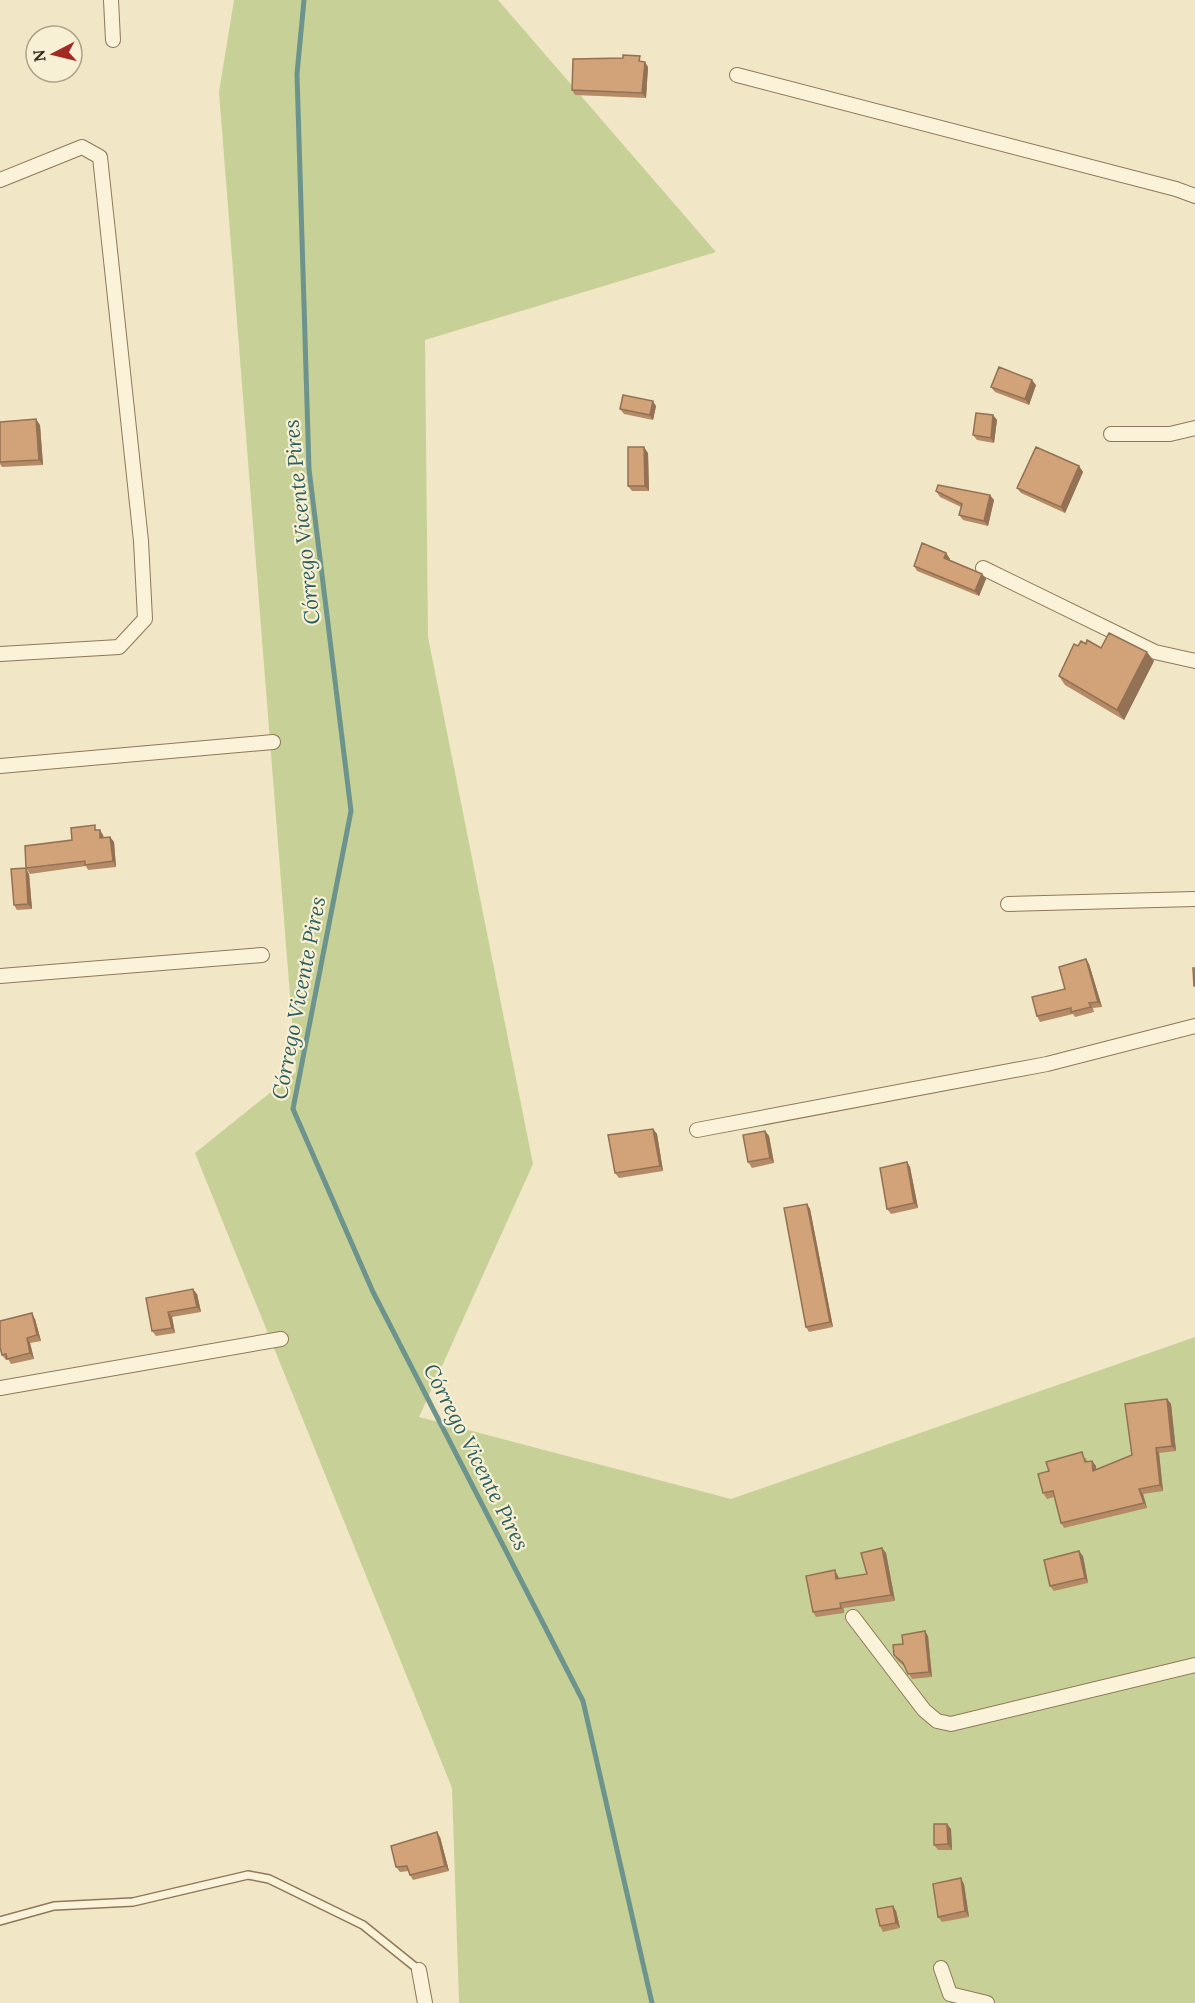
<svg xmlns="http://www.w3.org/2000/svg" width="1195" height="2003" viewBox="0 0 1195 2003" font-family="Lora,serif">
	<style>
		.green { fill: #c7d197 }
		.lines { fill: none; stroke-linecap: round; stroke-linejoin: round }
		.stream { stroke: #6c948c; stroke-width: 5 }
		.lane-casing { stroke: #8e7859; stroke-width: 10 }
		.street-casing { stroke: #8e7859; stroke-width: 16 }
		.lane { stroke: #fbf3d9; stroke-width: 7 }
		.street { stroke: #fbf3d9; stroke-width: 14 }
		.wall { fill: #b58b67 }
		.shaded-wall { fill: #937154 }
		.building { fill: #d2a278; stroke: #937154; stroke-width: 1.5 }
		.labels { text-anchor: middle; stroke-width: 4.5; stroke-linejoin: round; paint-order: stroke }
		.water-label { font-size: 21px; font-style: italic; fill: #2c5e5d; stroke: #f8f0d5 }
	</style>
	<rect width="100%" height="100%" fill="#f1e6c5"/>
	<path class="green" d="M234,0H498L716,252L425,340L428,637L533,1164L419,1417L731,1499L1195,1337V2003H459L452,1788L195,1153L296,1072L219,92Z"/>
	<g class="lines">
		<path class="stream" d="M304,0L297,74L309,469L351,811L293,1109L373,1292L583,1701L652,2003"/>
		<defs>
			<path id="lane" d="M0,1921L54,1906L133,1902L248,1875L269,1879L363,1925L419,1970"/>
			<path id="street" d="M111,0L113,40
				M737,75L1176,189L1195,196
				M0,180L82,147L100,157L141,541L145,619L119,647L0,654
				M1111,434H1170L1195,428
				M983,568L1155,652L1195,661
				M0,766L273,742
				M1008,904L1195,899
				M0,976L262,955
				M697,1130L1047,1064L1195,1026
				M0,1388L281,1339
				M853,1617L924,1710L937,1721L951,1724L1195,1665
				M941,1968L950,1994L987,2003
				M419,1970L425,2003"/>
		</defs>
		<use href="#lane" class="lane-casing"/>
		<use href="#street" class="street-casing"/>
		<use href="#lane" class="lane"/>
		<use href="#street" class="street"/>
	</g>
	<path class="wall" d="M643,62L648,67L646,98L575,95L572,90Z
		M1036,385L1029,405L995,392L991,387Z
		M656,406L653,420L624,414L620,409Z
		M993,415L997,420L994,443L977,440L973,435Z
		M0,422L40,425L43,465L2,467L0,464Z
		M648,453L649,491H632L628,486Z
		M1079,466L1083,472L1065,513L1021,493L1017,488Z
		M936,491L994,500L988,526L963,520L959,515L961,507L940,497Z
		M946,553L950,559L949,560L982,574L986,579L979,596L917,571L914,566Z
		M1086,644L1154,661L1124,720L1065,685L1059,676L1078,646Z
		M98,830L103,835L104,838L110,837L114,842L116,867L88,870L86,866L30,874L26,868L72,840Z
		M29,874L32,909L17,910L14,905Z
		M1086,959L1089,964L1102,1007L1093,1008L1094,1012L1075,1017L1073,1014L1040,1022L1037,1016L1065,989Z
		M653,1129L657,1134L663,1171L619,1178L615,1173Z
		M765,1131L769,1136L774,1163L752,1168L748,1162Z
		M907,1162L910,1167L918,1208L891,1214L887,1209Z
		M807,1204L810,1209L833,1327L809,1332L806,1327Z
		M197,1294L201,1312L172,1317L175,1333L156,1336L152,1331L146,1298Z
		M35,1319L41,1341L30,1343L34,1359L11,1364L8,1359L6,1360L2,1355Z
		M1167,1399L1171,1404L1176,1451L1159,1453L1163,1491L1143,1494L1147,1508L1064,1528L1061,1523L1054,1497L1047,1499L1043,1493L1049,1471L1086,1458L1087,1461H1092L1096,1466V1469L1132,1455Z
		M882,1548L886,1553L895,1601L844,1608V1613L816,1617L813,1612L838,1576L839,1579L867,1574Z
		M1083,1556L1088,1583L1054,1591L1050,1586Z
		M925,1631L928,1636L932,1677L912,1679L905,1667L897,1660L894,1655L903,1644Z
		M951,1829L952,1850H938L934,1845Z
		M440,1837L449,1871L413,1880L410,1875L409,1871L400,1872L396,1867Z
		M964,1884L969,1917L942,1922L938,1917Z
		M896,1911L900,1928L883,1932L880,1926Z"/>
	<path class="shaded-wall" d="M645,62L648,67L646,98L642,93Z
		M1032,380L1036,385L1029,405L1025,399Z
		M653,401L656,406L653,420L650,415Z
		M993,415L997,420L994,443L991,438Z
		M36,419L40,425L43,465L39,460Z
		M644,447L648,453L649,491L645,486Z
		M1079,466L1083,472L1065,513L1061,507Z
		M990,495L994,500L988,526L984,521Z
		M946,553L950,559L948,563L944,558Z
		M982,574L986,579L979,596L975,591Z
		M1147,652L1154,661L1124,720L1117,710Z
		M100,830L103,835L104,844L100,838Z
		M110,837L114,842L116,867L113,861Z
		M26,868L29,874L32,909L28,904Z
		M1086,959L1089,964L1102,1007L1098,1002Z
		M653,1129L657,1134L663,1171L660,1166Z
		M765,1131L769,1136L774,1163L770,1158Z
		M907,1162L910,1167L918,1208L914,1203Z
		M807,1204L810,1209L833,1327L830,1322Z
		M193,1289L197,1294L201,1312L197,1307Z
		M168,1312L172,1317L175,1333L172,1328Z
		M32,1313L35,1319L41,1341L37,1335Z
		M27,1338L30,1343L34,1359L30,1353Z
		M1167,1399L1171,1404L1176,1451L1172,1446Z
		M1156,1448L1159,1453L1163,1491L1160,1485Z
		M1092,1461L1096,1466L1097,1476L1093,1471Z
		M1139,1489L1143,1494L1147,1508L1144,1503Z
		M882,1548L886,1553L895,1601L891,1595Z
		M1079,1551L1083,1556L1088,1583L1085,1578Z
		M835,1570L838,1576L840,1584L836,1579Z
		M925,1631L928,1636L932,1677L929,1672Z
		M947,1824L951,1829L952,1850L948,1844Z
		M437,1832L440,1837L449,1871L445,1866Z
		M961,1878L964,1884L969,1917L965,1911Z
		M893,1906L896,1911L900,1928L896,1923Z"/>
	<path class="building" d="M623,55L640,56L639,61L645,62L642,93L572,90L573,59L623,58Z
		M999,367L1032,380L1025,399L991,387Z
		M623,395L653,401L650,415L620,409Z
		M976,413L993,415L991,438L973,435Z
		M36,419L39,460L0,462V422Z
		M628,447H644L645,486H628Z
		M1036,447L1079,466L1061,507L1017,488Z
		M938,485L990,495L984,521L959,515L962,504L936,491Z
		M922,543L946,553L944,558L982,574L975,591L914,566Z
		M1109,633L1147,652L1117,710L1059,676L1074,644L1078,646L1081,641L1086,644L1087,640L1101,648Z
		M95,825V830H100V838L110,837L113,861L85,865V861L26,868L25,846L72,840L71,828Z
		M26,868L28,904L14,905L11,869Z
		M1086,959L1098,1002L1089,1003L1091,1007L1071,1012V1008L1037,1016L1032,997L1065,989L1059,967Z
		M1193,968H1195V986H1194Z
		M653,1129L660,1166L615,1173L608,1135Z
		M765,1131L770,1158L748,1162L743,1135Z
		M907,1162L914,1203L887,1209L880,1168Z
		M807,1204L830,1322L806,1327L784,1208Z
		M193,1289L197,1307L168,1312L172,1328L152,1331L146,1298Z
		M32,1313L37,1335L27,1338L30,1353L7,1359L6,1354L2,1355L0,1347V1321Z
		M1167,1399L1172,1446L1156,1448L1160,1485L1139,1489L1144,1503L1061,1523L1053,1491L1043,1493L1038,1474L1049,1471L1046,1462L1082,1452L1085,1462L1092,1461L1093,1471L1132,1455L1125,1404Z
		M882,1548L891,1595L840,1603L841,1608L813,1612L806,1576L835,1570L836,1579L867,1574L861,1553Z
		M1079,1551L1085,1578L1050,1586L1044,1560Z
		M925,1631L929,1672L908,1674L903,1663L894,1655L893,1645L903,1644L902,1635Z
		M934,1824H947L948,1844L934,1845Z
		M437,1832L445,1866L410,1875L407,1866L396,1867L391,1846Z
		M961,1878L965,1911L938,1917L933,1884Z
		M893,1906L896,1923L880,1926L876,1909Z"/>
	<g class="labels">
		<g class="water-label">
			<text transform="translate(302 522) rotate(-96)" y="7">Córrego Vicente Pires</text>
			<text transform="translate(299 998) rotate(-79)" y="7">Córrego Vicente Pires</text>
			<text transform="translate(476 1457) rotate(63)" y="7">Córrego Vicente Pires</text>
		</g>
	</g>
	<g transform="translate(54 54) rotate(263)"><circle r="28" fill="#f8f0d5" stroke="#ada38c" stroke-width="1.5"/>
	<path d="M0-4.5L10 22L0 15L-10 22Z" fill="#a22a25"/>
	<text y="-9" font-size="16" font-weight="bold" text-anchor="middle" fill="#3d2f1e">N</text>
	</g>
</svg>
